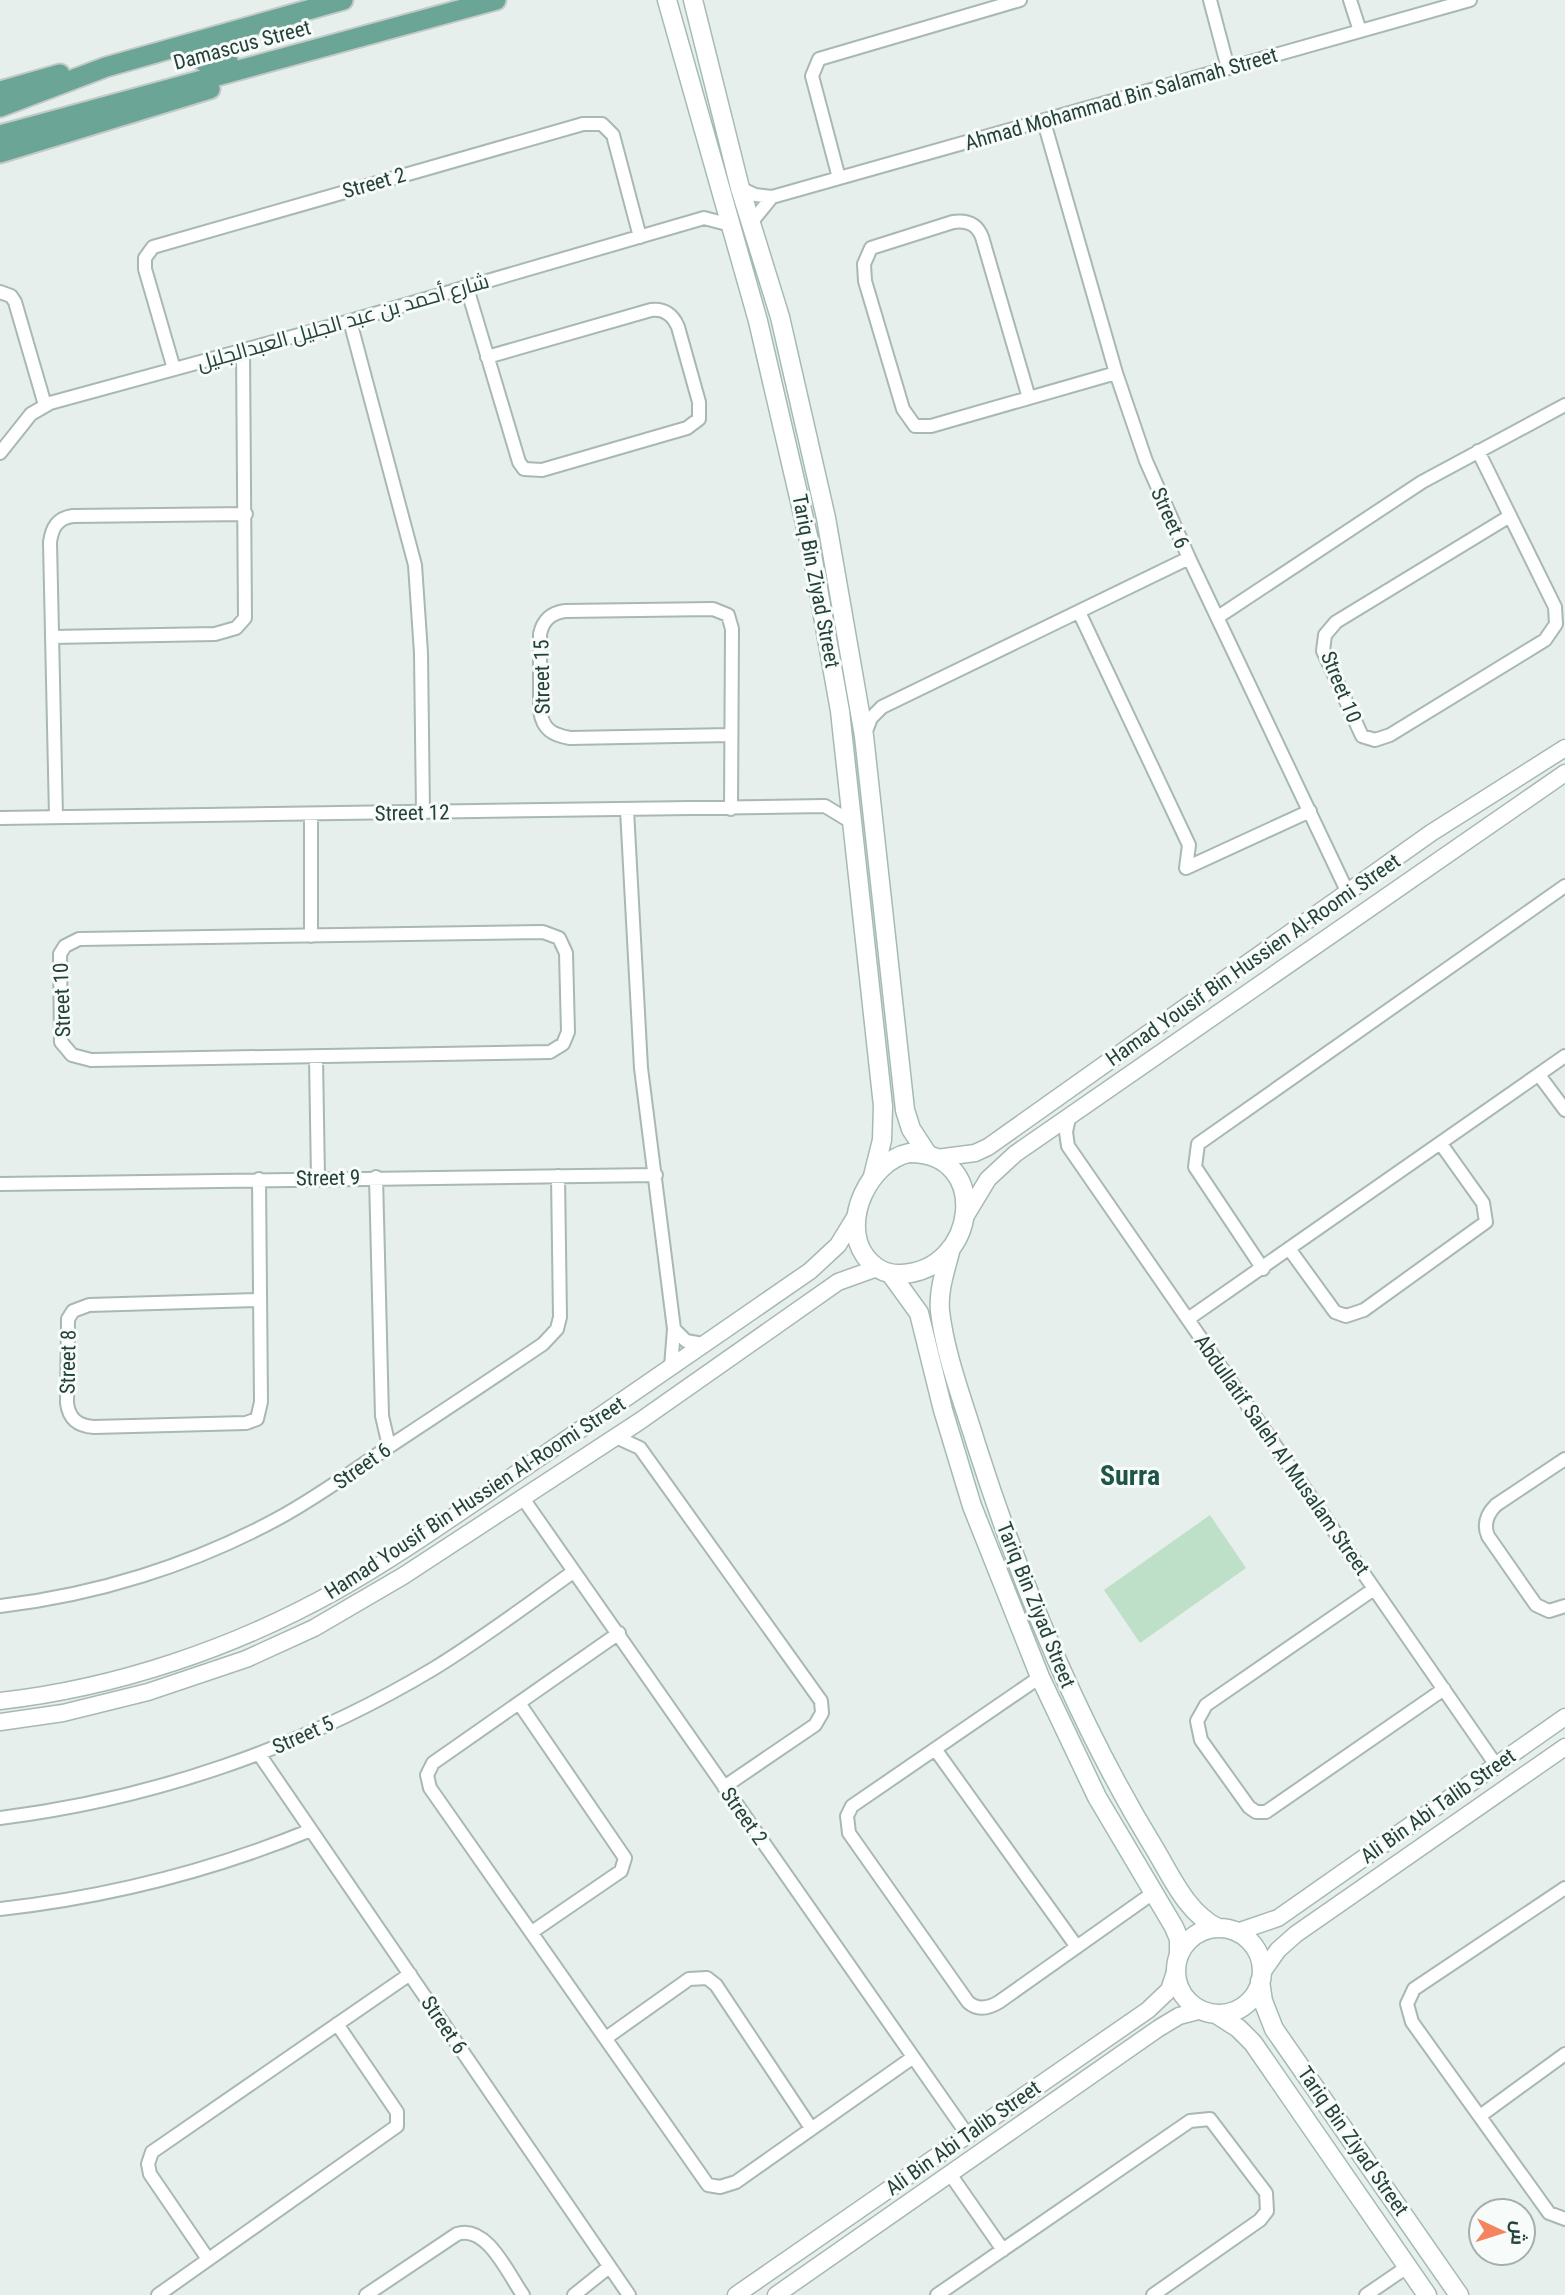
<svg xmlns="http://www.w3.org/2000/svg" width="1565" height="2295" viewBox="0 0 1565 2295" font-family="'Roboto Condensed',Cairo,sans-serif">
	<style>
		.grass { fill: #bfe0c8 }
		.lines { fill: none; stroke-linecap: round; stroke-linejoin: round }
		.minor-casing { stroke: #a8b8b2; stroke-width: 16 }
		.tertiary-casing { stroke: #a8b8b2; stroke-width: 19 }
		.secondary-casing { stroke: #a4bbb3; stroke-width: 21 }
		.primary-casing { stroke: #c2cac8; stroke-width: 23 }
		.minor { stroke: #fff; stroke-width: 12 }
		.tertiary { stroke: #fff; stroke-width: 16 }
		.secondary { stroke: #fff; stroke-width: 18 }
		.primary { stroke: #6aa596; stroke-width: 19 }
		.labels { text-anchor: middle; stroke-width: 6; stroke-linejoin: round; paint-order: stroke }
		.street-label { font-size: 21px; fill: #24423a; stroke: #f7fbf9 }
		.district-label { font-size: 28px; font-weight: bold; fill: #1f5548; stroke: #f7fbf9 }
	</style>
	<rect width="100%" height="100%" fill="#e6efeb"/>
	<path class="grass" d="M1210,1515L1246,1568L1140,1643L1104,1590Z"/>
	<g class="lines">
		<defs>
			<path id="minor" d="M1210,0L1228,68
				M1350,0L1360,31
				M1044,122L1116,373L1146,461L1189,558L1348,893
				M839,178L812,76L819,59L1020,0
				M740,188L755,195L772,197L1470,0
				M750,224L772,197
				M467,288L519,462L524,469L542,470L687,428L699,419V402L678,327C673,315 664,308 651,310L487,357
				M0,292L11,296L15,302L45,405
				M350,321L415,565L421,653L423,813
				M174,369L145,269V258L153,247L583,124H602L613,135L640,237
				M1029,398L982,237C977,224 967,220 953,222L871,248L864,264L865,281L903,409L915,426H931L1116,373
				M1478,451L1555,607L1556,624L1545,640L1390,735L1375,740L1362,736L1323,651L1325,635L1336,622L1510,516
				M0,453L31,414L50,403L350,321L704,218L731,225
				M1079,612L1189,845L1186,868
				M1218,617L1422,482L1565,405
				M52,637L215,634L236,628L245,618L243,350
				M731,735L570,738C553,735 543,730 540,711V634C543,620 551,613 565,611L713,609L728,615L732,629L731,809
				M864,736L871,718L882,707L1189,558
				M627,810L641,1068L674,1329L671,1367
				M311,814V936
				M56,817L50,542C52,528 57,518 73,516L246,514
				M0,818L825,806L853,823
				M1186,868L1310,811
				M543,932L559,938L566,953L568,1032L563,1044L550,1052L91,1060L72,1055L61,1042L60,954L65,946L79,939Z
				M316,1059L318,1178
				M1539,1075L1565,1110
				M1069,1118L1066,1132L1068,1146L1496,1765
				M376,1177L382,1416L389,1446
				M259,1179L261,1402L257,1419L246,1423L94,1427C78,1426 69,1419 67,1403L68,1319L73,1311L89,1305L260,1300
				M0,1184L656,1175
				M1290,1250L1335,1312L1346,1316L1364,1310L1486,1222L1483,1203L1441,1144
				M1263,1269L1195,1167L1198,1144L1565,886
				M1188,1319L1565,1056
				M674,1329L686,1341L703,1344
				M616,1437L640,1448L821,1701L822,1713L815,1725L724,1787
				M1565,1459L1496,1505C1487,1514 1483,1524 1488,1536L1536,1605L1549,1611L1565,1606
				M522,1497L967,2134
				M1374,1589L1206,1705L1197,1721L1201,1740L1249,1807L1256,1812H1266L1444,1689
				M0,1606C96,1595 192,1565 277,1519C318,1497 354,1470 393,1444C443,1411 493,1378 543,1344L557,1329L560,1317L558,1176
				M619,1633L433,1763L427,1775L430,1788L708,2185L720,2187L736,2182L912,2058
				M1040,1677L852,1806L847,1816L849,1833L968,2002C978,2011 989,2008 999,2002L1153,1893
				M519,1703L625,1858L621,1871L532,1932
				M935,1749L1077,1947
				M259,1754L629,2295
				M0,1818C153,1799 301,1748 433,1669C482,1639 527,1605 573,1572
				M1565,1888L1414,1989L1407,2004L1412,2022L1549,2213L1565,2219
				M0,1909C108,1897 211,1871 311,1830
				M606,2038L689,1979L707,1978L716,1985L811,2128
				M1480,2116L1565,2054
				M950,2174L1003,2250
				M208,2259L150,2174L148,2164L152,2152L410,1974
				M158,2295L397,2126V2112L337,2024
				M366,2295L457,2234C487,2224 508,2274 523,2295
				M574,2295L609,2267
				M937,2295L1190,2121L1210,2119L1266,2193L1267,2211L1260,2220L1153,2295
				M1366,2295L1407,2267"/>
			<path id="tertiary" d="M937,1158L975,1153L988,1147L1431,833L1565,748
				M965,1217L988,1179L1015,1154L1565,773
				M0,1701C116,1688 234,1648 336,1591C402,1554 464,1509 526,1467C621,1402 715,1336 810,1271L838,1245L857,1214
				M0,1722L63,1713L148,1692L246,1659L314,1628L403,1576L640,1421L838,1282L877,1268
				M1237,1932L1278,1918L1565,1717
				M1261,1974L1278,1950L1296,1934L1565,1747
				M736,2295L1148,2010L1169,1990L1176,1969
				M776,2295L1159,2028L1179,2016L1202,2010"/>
			<path id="secondary" d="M667,0L758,321L811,549L840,711L883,1106L882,1140L873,1176
				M693,0L740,188L780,317L826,518L864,736L905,1110L911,1129L928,1155
				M909,1153C992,1152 978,1271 901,1274C885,1275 874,1268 865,1256C840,1221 870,1161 909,1153Z
				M951,1248C946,1269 938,1289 940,1311C945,1355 963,1401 976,1444C1021,1585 1078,1724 1156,1851C1172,1878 1188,1914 1218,1928
				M890,1273L919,1313L943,1410L972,1506L1040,1677L1097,1797L1174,1927L1179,1939V1956
				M1176 1971a43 43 0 1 1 86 0a43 43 0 1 1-86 0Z
				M1260,1981L1263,2001L1274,2029L1459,2295
				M1216,2014L1238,2028L1253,2043L1427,2295"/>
			<path id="primary" d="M223,43L203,50L201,59L209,66L228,61
				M0,91L60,74
				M0,107L106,67L343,0
				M0,135L496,0
				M0,153L210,89"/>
		</defs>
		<use href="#minor" class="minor-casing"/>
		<use href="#tertiary" class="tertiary-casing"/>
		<use href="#secondary" class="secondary-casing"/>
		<use href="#primary" class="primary-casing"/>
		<use href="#minor" class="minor"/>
		<use href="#tertiary" class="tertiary"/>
		<use href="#secondary" class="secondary"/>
		<use href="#primary" class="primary"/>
	</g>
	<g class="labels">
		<g class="street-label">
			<text transform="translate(242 45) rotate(-15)" y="7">Damascus Street</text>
			<text transform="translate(1121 99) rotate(-16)" y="7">Ahmad Mohammad Bin Salamah Street</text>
			<text transform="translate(374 183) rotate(-16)" y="7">Street 2</text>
			<text transform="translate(343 322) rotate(-16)" y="7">شارع أحمد بن عبد الجليل العبدالجليل</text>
			<text transform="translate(1170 518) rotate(66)" y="7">Street 6</text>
			<text transform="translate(816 581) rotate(79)" y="7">Tariq Bin Ziyad Street</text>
			<text transform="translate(542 677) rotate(-91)" y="7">Street 15</text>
			<text transform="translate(1341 687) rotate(68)" y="7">Street 10</text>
			<text transform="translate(412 813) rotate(-1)" y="7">Street 12</text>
			<text transform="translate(1253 960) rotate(-35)" y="7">Hamad Yousif Bin Hussien Al-Roomi Street</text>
			<text transform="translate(62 1000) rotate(-92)" y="7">Street 10</text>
			<text transform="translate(328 1178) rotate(-1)" y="7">Street 9</text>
			<text transform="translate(68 1362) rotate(-89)" y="7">Street 8</text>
			<text transform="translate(1282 1455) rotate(55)" y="7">Abdullatif Saleh Al Musalam Street</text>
			<text transform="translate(362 1466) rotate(-35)" y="7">Street 6</text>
			<text transform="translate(475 1498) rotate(-33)" y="7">Hamad Yousif Bin Hussien Al-Roomi Street</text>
			<text transform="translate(1036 1605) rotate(68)" y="7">Tariq Bin Ziyad Street</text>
			<text transform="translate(303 1735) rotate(-24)" y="7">Street 5</text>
			<text transform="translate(1438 1806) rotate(-35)" y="7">Ali Bin Abi Talib Street</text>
			<text transform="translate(744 1816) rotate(55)" y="7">Street 2</text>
			<text transform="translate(444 2025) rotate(56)" y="7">Street 6</text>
			<text transform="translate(963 2138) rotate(-35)" y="7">Ali Bin Abi Talib Street</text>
			<text transform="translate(1353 2141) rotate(55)" y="7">Tariq Bin Ziyad Street</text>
		</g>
		<g class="district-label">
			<text x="1130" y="1485">Surra</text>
		</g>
	</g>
	<g transform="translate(1502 2232) rotate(94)"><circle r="33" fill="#f7fbf9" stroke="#a3b1ad" stroke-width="2"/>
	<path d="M0-5L12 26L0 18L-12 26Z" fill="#f4845f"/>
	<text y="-10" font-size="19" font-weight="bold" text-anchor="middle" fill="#24423a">ش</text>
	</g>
</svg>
